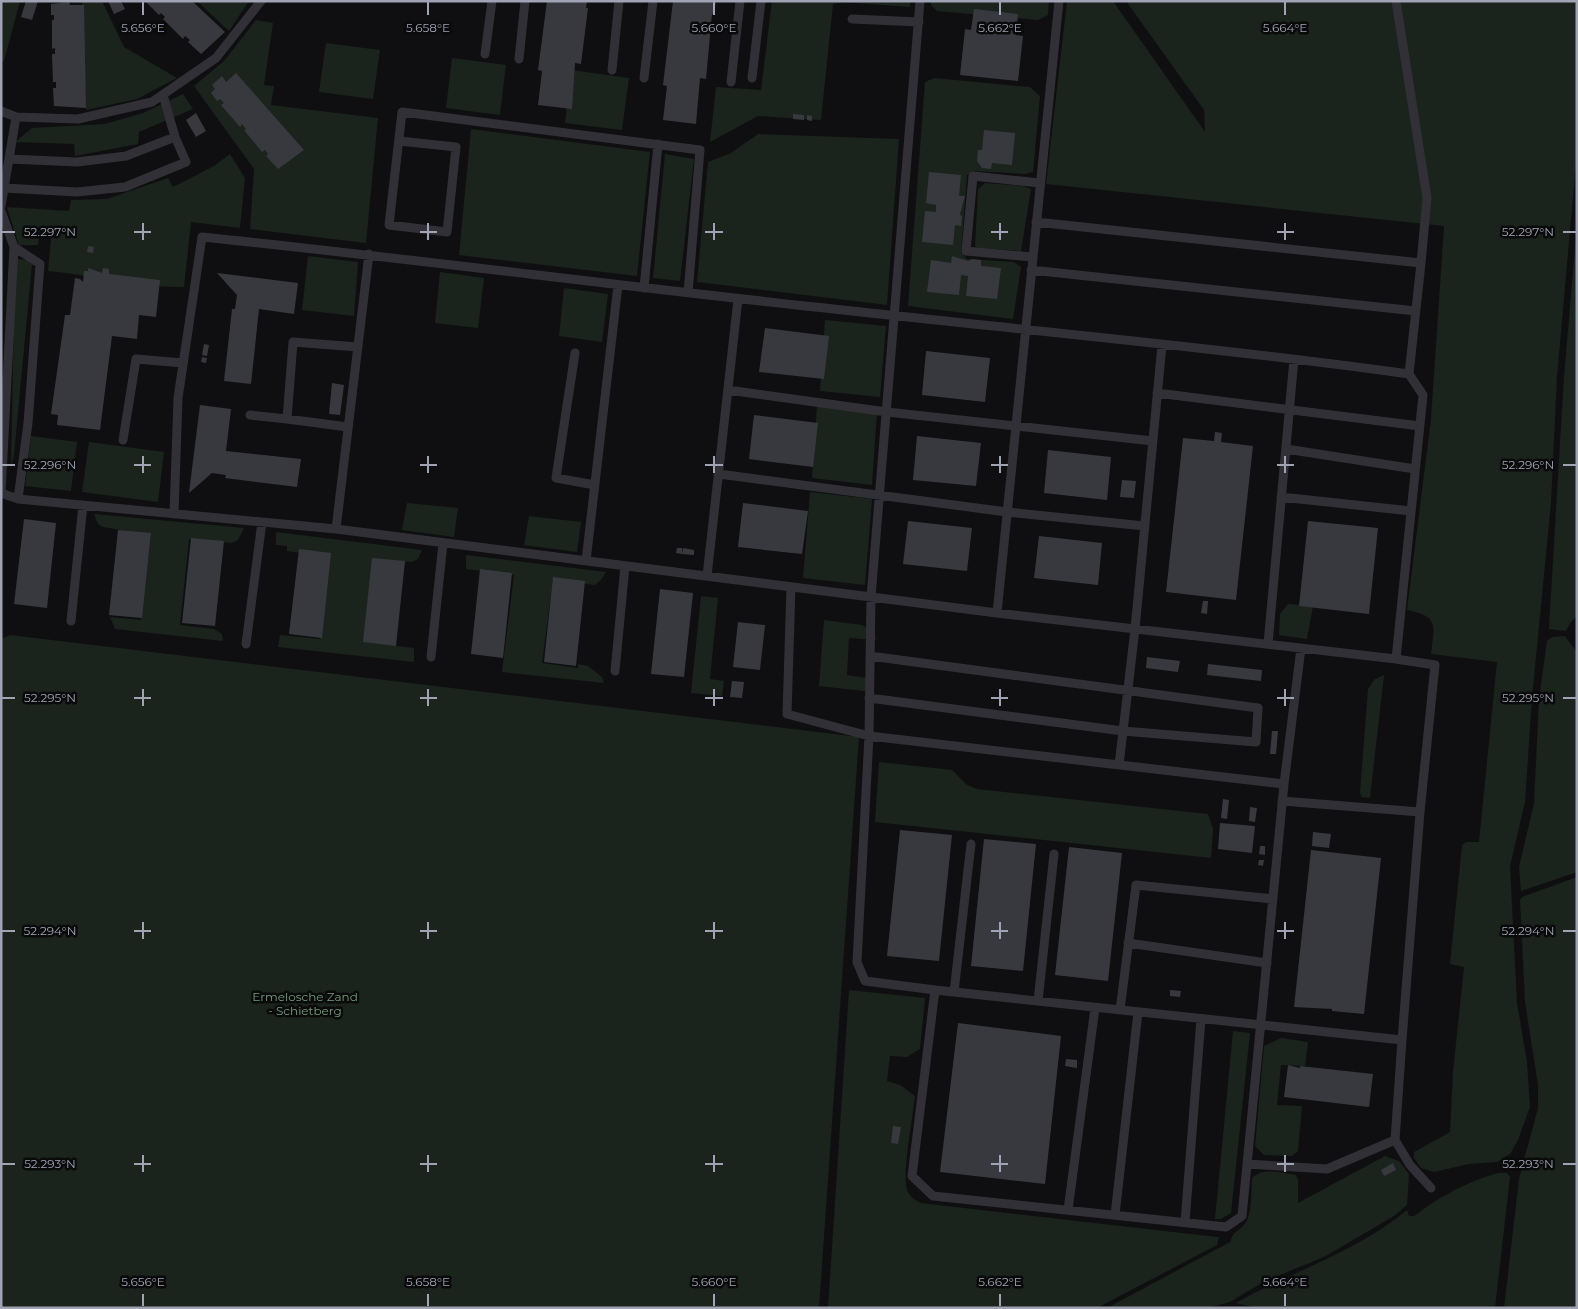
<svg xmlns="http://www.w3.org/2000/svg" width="1578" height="1309" viewBox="0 0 1578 1309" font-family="Montserrat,sans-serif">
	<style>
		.green { fill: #1b231d }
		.building { fill: #38393f }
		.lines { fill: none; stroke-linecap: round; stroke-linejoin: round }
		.service { stroke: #303036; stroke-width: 9 }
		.ticks { fill: none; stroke: #9fa3b3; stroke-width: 2 }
		.labels { text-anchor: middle; stroke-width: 5; stroke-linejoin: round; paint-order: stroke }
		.park-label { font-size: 12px; fill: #749f7c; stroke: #0a0a0b }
		.ticks-label { font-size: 12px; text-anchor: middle; fill: #9fa3b3; stroke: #0a0a0b; stroke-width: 5; stroke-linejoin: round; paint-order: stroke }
	</style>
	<rect width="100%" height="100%" fill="#0f0f11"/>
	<path class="green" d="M1,1H20L4,61H1Z
		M82,1H102L124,47L177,78L137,99L86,110Z
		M197,1H249L229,31Z
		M772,1H910V7L842,2L833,4L821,120L758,116L710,142L716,87L761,90Z
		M931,1H1049L1048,15L1038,20L937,11L931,5Z
		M1067,1H1113L1205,132L1204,110L1126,1H1577V151L1557,377L1551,503L1532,698L1525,802L1510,866L1517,1003L1527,1062L1530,1107L1518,1140L1510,1154L1497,1162L1469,1164L1434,1172L1421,1168L1414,1158V1152L1450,1132L1453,1072L1464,967L1450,964L1462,845L1466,842H1479L1497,662L1431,654C1434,625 1440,617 1407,610L1431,419L1444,226L1046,184Z
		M256,20L273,23L264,85L274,86L271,105L378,118L366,243L250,229L254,169L194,86L224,61Z
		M326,43L380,50L373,99L319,92Z
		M452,58L506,65L500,115L446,108Z
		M571,70L629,78L622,130L565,123Z
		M934,78L1030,87L1040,96L1033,172L1025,174L975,171L967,175L961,252L967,259L1014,262L1021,267L1013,319L908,306L925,82Z
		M183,94L193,109L139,132L138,144L75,156L74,144L15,142L32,128L105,124L143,113Z
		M471,129L650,152L637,276L459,255Z
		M758,134L899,139L887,305L697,282L708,162L731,153Z
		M230,154L245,178L240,228L191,222L184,287C138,288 93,275 48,271L51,238H39L38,245H19L7,207L69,211L71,200L107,199L168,178L173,187L214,166Z
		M665,154L694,159L680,281L653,278Z
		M985,183L1023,186L1031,189L1021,251L978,248L975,246L978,189Z
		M1577,225V616L1570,623L1566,631L1549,629V627L1564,377Z
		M308,256L358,262L354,316L302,310Z
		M17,259L29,260L32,264L14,455L11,468L15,263Z
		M440,272L484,278L478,328L435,323Z
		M564,288L608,294L602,342L559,336Z
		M825,320L886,326L880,397L820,391Z
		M817,405L877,411L872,485L812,478Z
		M31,436L77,442L71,491L25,486Z
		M89,442L164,452L158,502L82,492Z
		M810,492L872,499L865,585L803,578Z
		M407,503L458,508L454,537L402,530Z
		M94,514L244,528L238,540L232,543L189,539L180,625L214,629L222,634L223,641L115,629L110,617L141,620L151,535L103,527L98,524Z
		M529,516L581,522L577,552L524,545Z
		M276,532L422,550L418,559L412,562L373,561L366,642L414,648V662L278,647L280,635L320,639L329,557L287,551V546L276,545Z
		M466,555L606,572L601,580L595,585L553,580L542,663L578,668V664L588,666L602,677L604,683L502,672L514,575L466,569Z
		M701,596L718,598L710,679L724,681L722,696L691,693Z
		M1288,604L1313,606L1307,639L1279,635L1280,614Z
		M824,620L862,625L874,632L876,640L849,638L847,675L873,679L872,692L819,686Z
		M10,635L859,737L819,1308H1V639Z
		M1565,636L1577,652V872L1521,891L1519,867L1534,803L1539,699L1547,641L1552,637Z
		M1384,675L1370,798L1362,797L1360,793L1368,689L1375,679Z
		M879,762L952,770L967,785L977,789L1208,814L1213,829L1211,858L875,822Z
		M1577,877V1308H1504L1519,1179L1538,1108V1085L1525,1002L1520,900L1522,897Z
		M849,990L925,998L920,1049L907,1057L890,1056L887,1081L900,1085L915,1096C913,1115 902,1175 907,1190C910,1197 915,1200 921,1203L1217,1237H1219L1217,1245L1097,1308H828Z
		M1233,1031L1250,1033L1231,1213L1221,1219H1215Z
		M1281,1038L1308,1042L1305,1066L1281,1065L1277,1105L1302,1106L1298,1151L1292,1156L1264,1155L1255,1146L1264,1046Z
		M1385,1156L1399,1161L1409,1174L1407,1205L1394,1216L1324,1257L1265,1281L1230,1302L1208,1308H1107L1230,1242C1234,1230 1237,1233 1244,1225C1253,1214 1251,1191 1252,1178C1264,1167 1281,1173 1296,1175L1298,1180V1203Z
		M1498,1173H1507L1510,1177L1495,1308H1257L1236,1303C1292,1271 1357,1252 1407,1210L1409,1216H1414C1441,1196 1466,1182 1498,1173Z"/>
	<path class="building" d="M26,1H38L32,20L21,17Z
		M108,1H121L125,9L114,14Z
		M145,1H192L225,32L201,54L188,42L190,40L185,36L183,39L163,19L165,17L161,13L159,15Z
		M547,1H587L586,8H588L581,64L575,63L572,109L538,105L542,71L538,70Z
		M673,1H716L714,14H712L706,79L700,78L696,124L663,120L667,86L663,85Z
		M69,2L70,5H84L86,108L54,106L53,88H56V82H53L52,54H55V48L52,49V20H54V15H51V4Z
		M974,9L1018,14L1016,35L1023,36L1018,81L960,75L965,29L971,30Z
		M236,73L304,150L278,169L266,156L268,154L265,150L262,152L244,130L246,129L242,124L240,127L221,105L224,103L220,99L217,101L211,93L215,89L212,85L222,76L226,82Z
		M196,113L206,131L196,137L186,120Z
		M793,114L804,115V120L793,119Z
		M807,115L812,116V121L807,120Z
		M984,130L1015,133L1012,165L992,163L991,169L982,168L977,161L978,150H982Z
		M929,172L961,175L959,196H965L960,214L962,217L961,226L955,225L953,245L922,242L925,211L936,212V205L926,203Z
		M88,246L94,247L93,253L87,252Z
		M952,256L968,261L972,259L981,260V266L1001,268L997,299L966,296L968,276L961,275L959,295L927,292L931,260L951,263Z
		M88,268L102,273L103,268L109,269V274L160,280L156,317L139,315L137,339L112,336L100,430L57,425L58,415L51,414L65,315H70L75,278L80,279L83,282L84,271H88Z
		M217,273L298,283L294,314L259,309L251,384L224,381L232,309H235L237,295Z
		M765,328L829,336L824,379L759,372Z
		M204,344L209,345L207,356L202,355Z
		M926,351L990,358L985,402L922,395Z
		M202,357L207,358L206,363L201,362Z
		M332,383L344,385L340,415L329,414Z
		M200,405L231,409L226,451L301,459L297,487L225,478L226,475L212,473L189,493Z
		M754,415L818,423L813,467L749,459Z
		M1215,432L1222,433L1221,442L1253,446L1236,600L1166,592L1183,438L1214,441Z
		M917,436L981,443L976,486L913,480Z
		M1048,450L1111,457L1107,500L1044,493Z
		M1122,480L1136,481L1134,498L1120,497Z
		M743,503L808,511L802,554L738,547Z
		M24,519L56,523L47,608L14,604Z
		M908,521L972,528L967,571L903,564Z
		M1308,521L1378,528L1369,614L1299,606Z
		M118,530L151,533L142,618L109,615Z
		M1039,536L1102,543L1098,585L1034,578Z
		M191,538L224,541L215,626L182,623Z
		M677,548H682V554L676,553Z
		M683,548L694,550V555L682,554Z
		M299,549L331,553L322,638L289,634Z
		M372,558L405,561L396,646L363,642Z
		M480,569L512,573L503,658L471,654Z
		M553,577L585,581L576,666L544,662Z
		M660,589L693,593L684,677L651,674Z
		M1203,601H1208L1207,614L1201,613Z
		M738,622L765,625L760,670L733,667Z
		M1147,657L1180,661L1178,672L1146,668Z
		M1208,664L1262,670L1261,681L1207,675Z
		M732,681L744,682L742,698L730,697Z
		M1272,731H1278L1276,754H1270Z
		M1223,799L1229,800L1227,819L1221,818Z
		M1250,807L1257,808L1255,822L1249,821Z
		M1220,823L1255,826L1252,853L1218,849Z
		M900,830L952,835L939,961L887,956Z
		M1313,832L1331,834L1329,848L1312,846Z
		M984,839L1036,844L1023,971L971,966Z
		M1260,846H1265V855L1259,854Z
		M1069,847L1122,853L1108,981L1055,975Z
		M1311,850L1381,858L1364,1014L1332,1011V1009L1294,1007Z
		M1259,860H1264L1263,866L1258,865Z
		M1170,990L1181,991L1180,997L1170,996Z
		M958,1023L1061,1036L1045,1184L940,1172Z
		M1066,1059L1077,1060V1068L1065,1066Z
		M1288,1065L1300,1068V1066L1373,1074L1369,1107L1284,1097Z
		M893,1126L901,1127L898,1144L891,1143Z
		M1393,1163L1396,1170L1384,1176L1381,1170Z"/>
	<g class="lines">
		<path class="service" d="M920,1L871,597L869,736L1284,784L1301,648
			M1396,1L1427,198L1421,263
			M852,19L919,22
			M485,54L492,1
			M519,59L525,1
			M612,70L619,1
			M644,78L653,1
			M752,78L761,1
			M731,82L740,1
			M1,111L16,117L78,119L152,102L216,58L261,1
			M399,141L456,147L447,232L389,225L402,112L700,150L688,293
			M9,159L77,162L126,156L175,137L163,95
			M4,188L77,192L125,187L186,162L175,137
			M1,206L16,117
			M1,211L14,247L1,493L18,499L336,529L997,613L1396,659L1423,395L1409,374C1212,347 1013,329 815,307C610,285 407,258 202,237L178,398L174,514
			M1036,222L1421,263L1409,374
			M14,247L40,264L28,423L18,499
			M1032,257L966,251L973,176L1040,183
			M1031,270L1416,311
			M644,288L658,144
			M575,353L556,478L595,485
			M728,390L887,412L1153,441
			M1157,393L1420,426
			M250,415L287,419
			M348,427L287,419L293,342L358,347
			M123,440L136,359L183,363
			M1286,449L1415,469
			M719,474L1007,512L1145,526
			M1281,497L1411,511
			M336,529L369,254
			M586,561L618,285
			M707,576L738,299
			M791,587L787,714L869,736L857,962L865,981L935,990L912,1176L933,1196L1226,1227L1242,1216L1284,784
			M997,613L1059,1
			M71,621L83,505
			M246,644L262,522
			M1268,644L1294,359
			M431,657L443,543
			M1396,659L1435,665L1420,812
			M615,671L625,566
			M869,698L1123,731L1256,742L1258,708L870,656
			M1119,765L1135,629L1162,345
			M1128,943L1267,963
			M935,990L1402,1040L1420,812L1282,801
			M954,992L971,844
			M1038,1001L1054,854
			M1120,1010L1136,885L1273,899
			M1395,1140L1410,1165L1431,1188
			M1247,1164L1327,1169L1395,1140L1402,1040
			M1068,1210L1095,1008
			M1115,1215L1138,1012
			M1185,1222L1201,1019"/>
	</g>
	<path class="ticks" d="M143,2V15M428,2V15M714,2V15M1000,2V15M1285,2V15M143,223V240M428,223V240M714,223V240M1000,223V240M1285,223V240M2,232H15M134,232H151M420,232H437M705,232H723M991,232H1008M1277,232H1294M1563,232H1576M143,456V473M428,456V473M714,456V473M1000,456V473M1285,456V473M2,465H15M134,465H151M420,465H437M705,465H723M991,465H1008M1277,465H1294M1563,465H1576M143,689V706M428,689V706M714,689V706M1000,689V706M1285,689V706M2,698H15M134,698H151M420,698H437M705,698H723M991,698H1008M1277,698H1294M1563,698H1576M143,922V939M428,922V939M714,922V939M1000,922V939M1285,922V939M2,931H15M134,931H151M420,931H437M705,931H723M991,931H1008M1277,931H1294M1563,931H1576M143,1155V1172M428,1155V1172M714,1155V1172M1000,1155V1172M1285,1155V1172M2,1164H15M134,1164H151M420,1164H437M705,1164H723M991,1164H1008M1277,1164H1294M1563,1164H1576M143,1294V1306M428,1294V1306M714,1294V1306M1000,1294V1306M1285,1294V1306"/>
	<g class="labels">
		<g class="park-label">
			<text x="305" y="1001">Ermelosche Zand<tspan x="305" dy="14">- Schietberg</tspan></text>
		</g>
	</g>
	<g class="ticks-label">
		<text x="143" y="32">5.656°E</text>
		<text x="428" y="32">5.658°E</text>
		<text x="714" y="32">5.660°E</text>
		<text x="1000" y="32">5.662°E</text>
		<text x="1285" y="32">5.664°E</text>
		<text x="50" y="236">52.297°N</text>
		<text x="1528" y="236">52.297°N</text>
		<text x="50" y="469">52.296°N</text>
		<text x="1528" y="469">52.296°N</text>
		<text x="50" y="702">52.295°N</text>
		<text x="1528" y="702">52.295°N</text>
		<text x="50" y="935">52.294°N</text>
		<text x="1528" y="935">52.294°N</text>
		<text x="50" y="1168">52.293°N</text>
		<text x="1528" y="1168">52.293°N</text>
		<text x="143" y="1286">5.656°E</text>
		<text x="428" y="1286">5.658°E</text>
		<text x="714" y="1286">5.660°E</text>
		<text x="1000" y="1286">5.662°E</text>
		<text x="1285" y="1286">5.664°E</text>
	</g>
	<rect width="1578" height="1309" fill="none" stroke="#9fa3b3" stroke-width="5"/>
</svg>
